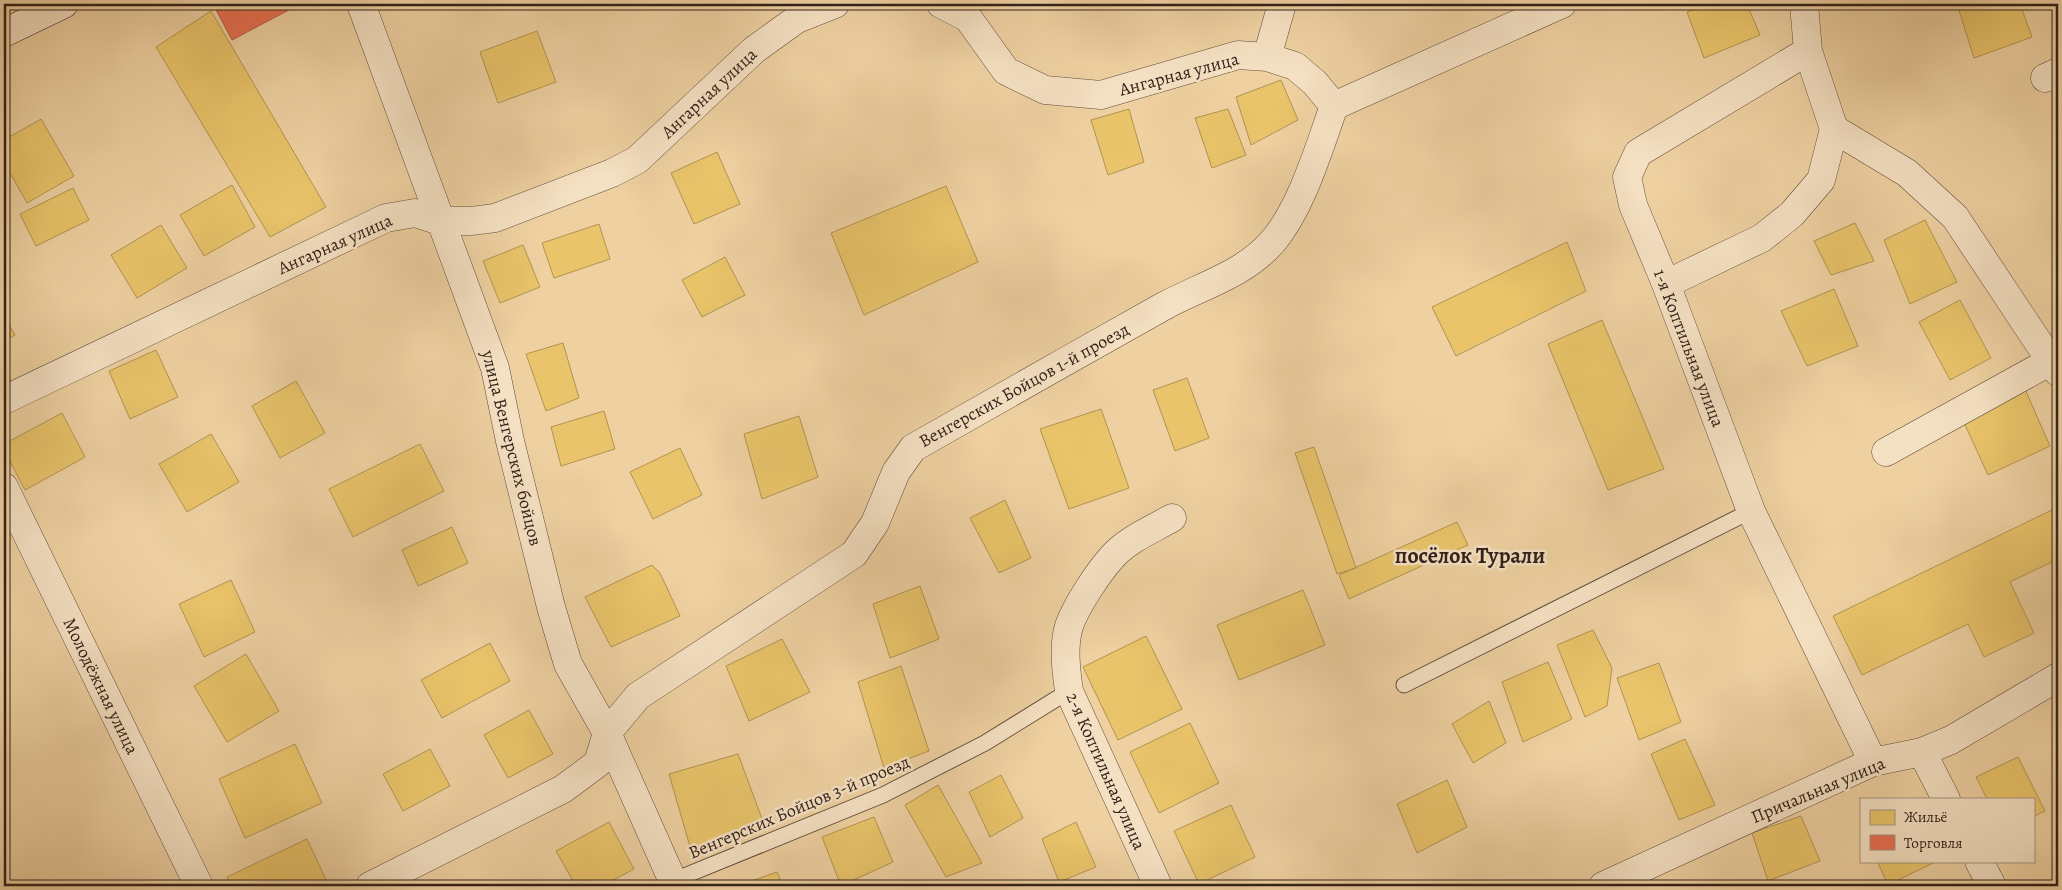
<svg xmlns="http://www.w3.org/2000/svg" width="2062" height="890" viewBox="0 0 2062 890" font-family="Alegreya,serif">
	<style>
		.homes { fill: #e9c46a; stroke: #b29352 }
		.shops { fill: #e76f51; stroke: #b15840 }
		.lines { fill: none; stroke-linecap: round; stroke-linejoin: round }
		.lane-casing { stroke: #614d3c; stroke-width: 17 }
		.street-casing { stroke: #614d3c; stroke-width: 29 }
		.secondary-casing { stroke: #32211a; stroke-width: 29 }
		.lane { stroke: #f4e0c2; stroke-width: 15 }
		.street { stroke: #f4e0c2; stroke-width: 28 }
		.secondary { stroke: #f4e0c2; stroke-width: 28 }
		.labels { text-anchor: middle; stroke-width: 5; stroke-linejoin: round; paint-order: stroke }
		.street-label { font-size: 18px; fill: #32211a; stroke: #f4e0c2 }
		.district-label { font-size: 22px; font-weight: bold; fill: #32211a; stroke: #f4e0c2 }
	</style>
	<rect width="100%" height="100%" fill="#eed0a1"/>
	<filter id="stains"><feTurbulence type="fractalNoise" baseFrequency=".004" numOctaves="4"/><feColorMatrix values="0 0 0 0 .2 0 0 0 0 .09 0 0 0 0 .02 0 0 0 .5 -.17"/></filter>
	<radialGradient id="worn" r=".72"><stop offset=".6" stop-color="#630" stop-opacity="0"/><stop offset="1" stop-color="#630" stop-opacity=".3"/></radialGradient>
	<path class="homes" d="M1709,4H1747L1760,35L1704,58L1687,12Z
		M1957,4H2020L2032,37L1974,58Z
		M211,11L326,207L270,237L156,47Z
		M537,31L556,82L498,103L480,52Z
		M1281,80L1298,120L1251,145L1236,97Z
		M1129,109L1144,162L1108,175L1091,120Z
		M1228,109L1246,155L1212,168L1195,118Z
		M41,119L74,176L27,203L4,162V140Z
		M717,152L740,204L694,224L671,173Z
		M232,185L255,227L204,256L180,215Z
		M946,186L978,262L864,315L831,233Z
		M73,188L89,220L36,246L20,214Z
		M1925,220L1957,282L1910,304L1884,240Z
		M1855,223L1874,261L1831,275L1814,241Z
		M599,224L610,259L554,278L542,243Z
		M161,225L187,268L137,298L111,255Z
		M1567,242L1586,291L1456,356L1432,307Z
		M523,245L540,287L500,303L483,261Z
		M725,257L745,295L702,317L682,280Z
		M1834,289L1858,346L1807,366L1781,311Z
		M1960,300L1991,358L1950,380L1919,322Z
		M4,316L15,335L4,341Z
		M1602,320L1664,469L1608,490L1548,344Z
		M563,343L579,398L546,411L526,354Z
		M156,350L178,397L130,419L109,371Z
		M1187,378L1209,438L1175,451L1153,390Z
		M296,381L325,433L280,458L252,406Z
		M2024,387L2050,446L1988,475L1961,416Z
		M1101,409L1129,488L1069,509L1040,429Z
		M604,411L615,449L561,466L551,427Z
		M62,413L85,457L25,490L4,450V444Z
		M799,416L818,477L762,499L744,434Z
		M211,434L239,482L187,512L159,464Z
		M420,444L444,491L353,537L329,489Z
		M1314,447L1356,568L1337,574L1295,453Z
		M680,448L702,495L653,519L630,472Z
		M1005,500L1031,558L999,573L970,518Z
		M2056,508L2058,513V559L2010,582L2034,633L1984,657L1968,624L1862,675L1833,616Z
		M1457,522L1468,545L1349,599L1339,575Z
		M452,527L468,563L418,586L402,550Z
		M652,565L660,573L680,616L611,647L585,597Z
		M231,580L255,632L204,657L179,604Z
		M920,586L939,639L890,658L873,604Z
		M1303,590L1325,645L1239,680L1217,625Z
		M1593,630L1612,668L1607,706L1585,717L1557,645Z
		M1146,636L1182,709L1118,740L1083,667Z
		M782,639L810,692L749,721L726,666Z
		M490,643L510,681L442,718L421,680Z
		M246,654L279,711L227,742L194,686Z
		M1548,662L1572,719L1523,742L1502,682Z
		M1659,663L1681,722L1639,740L1617,678Z
		M901,666L929,751L884,768L858,682Z
		M1489,701L1506,743L1473,763L1452,724Z
		M529,710L553,754L508,778L484,735Z
		M1190,723L1219,783L1159,813L1130,752Z
		M1685,739L1715,805L1679,820L1651,754Z
		M295,744L322,803L245,838L219,779Z
		M430,749L450,786L403,811L383,774Z
		M738,754L764,824L691,850L669,774Z
		M2018,757L2045,811L2033,817V799H1987L1976,777Z
		M1001,775L1023,818L990,837L969,792Z
		M1447,780L1467,827L1417,853L1397,804Z
		M938,785L982,863L946,877L905,805Z
		M1231,805L1255,857L1199,884L1174,831Z
		M1801,816L1820,861L1768,881L1752,833Z
		M874,817L893,862L841,886L822,837Z
		M609,822L634,869L602,886H576L556,851Z
		M1076,822L1096,867L1059,882L1042,839Z
		M307,839L329,886H231L227,877Z
		M1877,861H1931L1933,863L1888,885Z
		M777,872L783,886H737Z"/>
	<path class="shops" d="M213,4H300L232,40Z"/>
	<g class="lines">
		<defs>
			<path id="lane" d="M1404,685L1751,511
				M672,881L883,795L985,743L1069,691"/>
			<path id="street" d="M361,4L495,368L510,441L551,607L568,664L607,733L675,886
				M941,4L968,18L1006,71L1045,90L1101,95L1238,55L1267,57L1295,66L1315,83L1334,106L1562,4
				M1804,4L1808,51L1638,153L1627,177L1633,205L1666,284L1751,511L1873,762
				M1808,51L1834,129L1907,173L1955,217L2058,372
				M1267,57L1282,4
				M2045,78L2058,72
				M1666,284L1762,238L1792,214L1821,180L1834,129
				M4,400L386,218L415,213L440,221H471L495,218L612,173L637,160L754,50L797,19L835,4
				M1886,452L2051,361
				M4,487L199,886
				M1922,752L1946,799
				M1979,861L1992,886
				M370,886L563,789L598,763L607,733L638,696L854,554L875,523L896,472L913,448C997,400 1080,353 1164,306C1201,286 1246,274 1274,240C1302,206 1319,148 1334,106
				M1158,886L1069,691C1066,670 1063,646 1069,626C1076,606 1099,571 1114,555C1129,539 1153,529 1172,518
				M1603,886L1873,762L1922,752L1951,740L2058,677"/>
			<path id="secondary" d="M4,33L64,4"/>
		</defs>
		<use href="#lane" class="lane-casing"/>
		<use href="#street" class="street-casing"/>
		<use href="#secondary" class="secondary-casing"/>
		<use href="#lane" class="lane"/>
		<use href="#street" class="street"/>
		<use href="#secondary" class="secondary"/>
	</g>
	<g class="labels">
		<g class="street-label">
			<text transform="translate(1179 74) rotate(-15)" y="6">Ангарная улица</text>
			<text transform="translate(709 93) rotate(-43)" y="6">Ангарная улица</text>
			<text transform="translate(335 244) rotate(-24)" y="6">Ангарная улица</text>
			<text transform="translate(1689 348) rotate(69)" y="6">1-я Коптильная улица</text>
			<text transform="translate(1024 385) rotate(-29)" y="6">Венгерских Бойцов 1-й проезд</text>
			<text transform="translate(512 448) rotate(76)" y="6">улица Венгерских бойцов</text>
			<text transform="translate(101 686) rotate(64)" y="6">Молодёжная улица</text>
			<text transform="translate(1106 771) rotate(66)" y="6">2-я Коптильная улица</text>
			<text transform="translate(1818 790) rotate(-23)" y="6">Причальная улица</text>
			<text transform="translate(799 807) rotate(-23)" y="6">Венгерских Бойцов 3-й проезд</text>
		</g>
		<g class="district-label">
			<text x="1470" y="563">посёлок Турали</text>
		</g>
	</g>
	<rect width="2062" height="890" fill="none" stroke="#eed0a1" stroke-width="20"/>
	<rect x="5" y="5" width="2052" height="880" fill="none" stroke="#32211a" stroke-width="2.5"/>
	<rect x="10" y="10" width="2042" height="870" fill="none" stroke="#32211a"/>
	<rect x="1860" y="798" width="175" height="65" fill="#f4e0c2" stroke="#a6947f"/>
	<rect x="1870" y="810" width="25" height="15" fill="#e9c46a" stroke="#a6947f"/>
	<text x="1904" y="822" font-size="15" fill="#32211a">Жильё</text>
	<rect x="1870" y="835" width="25" height="15" fill="#e76f51" stroke="#a6947f"/>
	<text x="1904" y="848" font-size="15" fill="#32211a">Торговля</text>
	<rect width="100%" height="100%" filter="url(#stains)"/>
	<rect width="100%" height="100%" fill="url(#worn)"/>
</svg>
